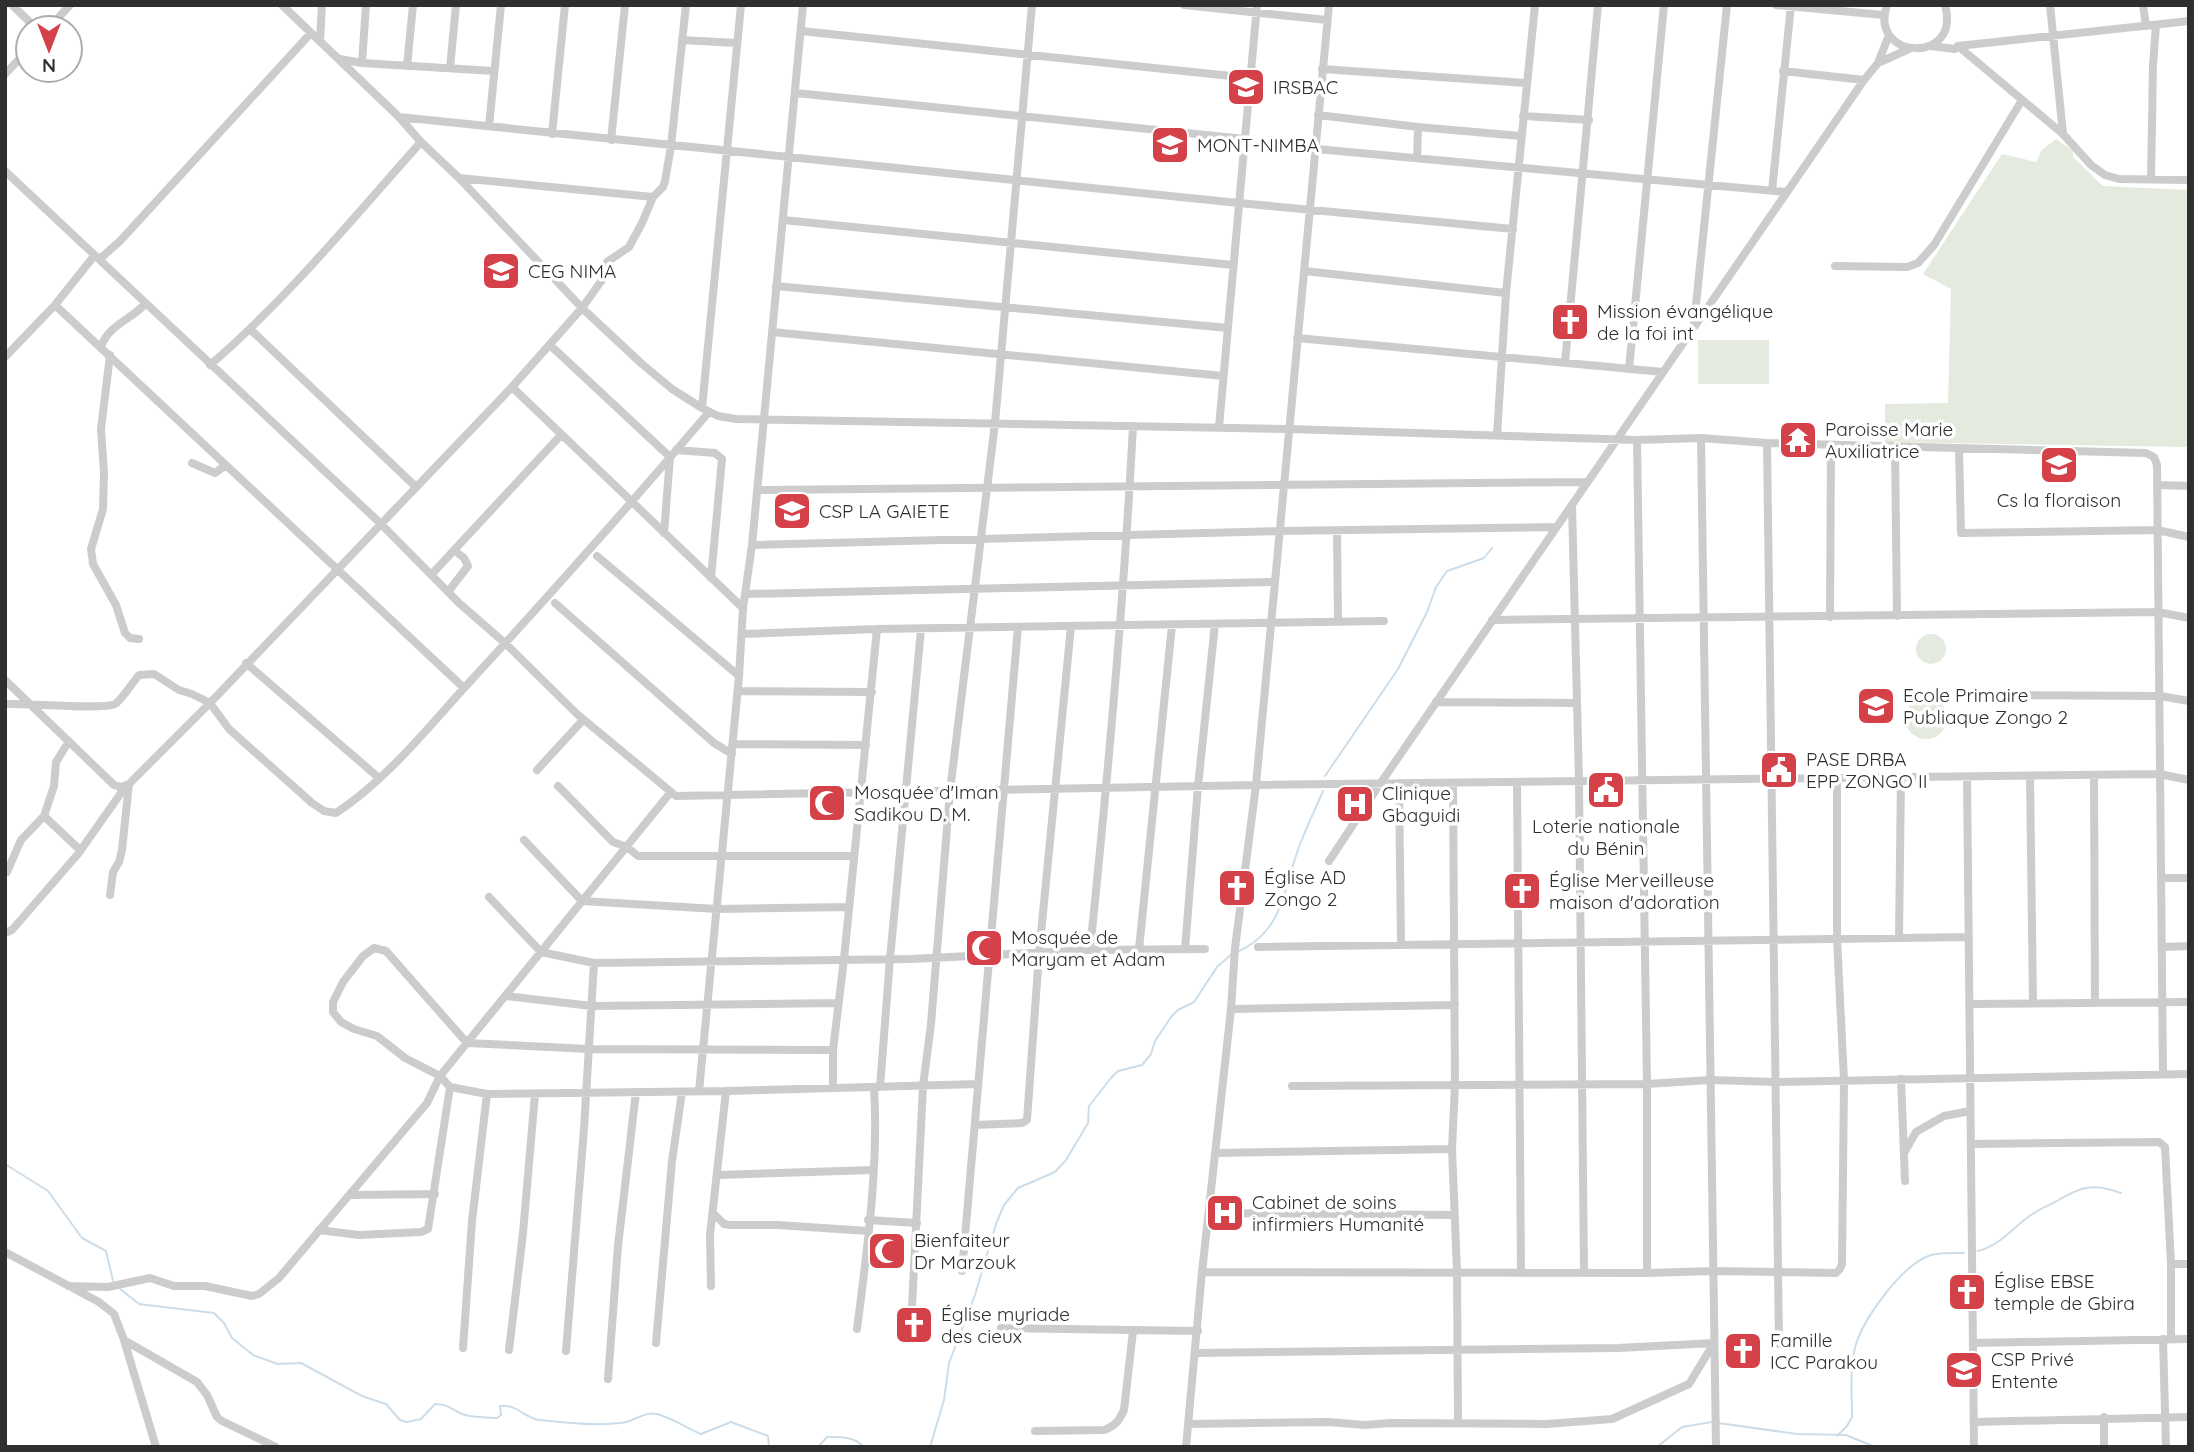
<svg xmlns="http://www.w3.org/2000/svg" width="2194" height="1452" viewBox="0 0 2194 1452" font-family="Quicksand,sans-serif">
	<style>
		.green { fill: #e4eade }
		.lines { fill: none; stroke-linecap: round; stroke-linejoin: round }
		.stream { stroke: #ccdde9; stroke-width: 2 }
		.minor { stroke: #ccc; stroke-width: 8 }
		.labels { text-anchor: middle; stroke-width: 7; stroke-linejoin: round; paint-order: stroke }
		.poi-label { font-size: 19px; fill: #2f2f2f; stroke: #fff; text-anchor: start }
	</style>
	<rect width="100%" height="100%" fill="#fff"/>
	<path class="green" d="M2056,139L2073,151V157L2103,186L2189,190V447L1885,442V404L1948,403L1951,289L1923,274L2002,154L2036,162L2042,150Z
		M1698,340H1769V384H1698Z
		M1916 649a15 15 0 1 1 30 0a15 15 0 1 1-30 0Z
		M1905 718a21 21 0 1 1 42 0a21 21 0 1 1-42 0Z"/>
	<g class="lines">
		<path class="stream" d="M1325,776L1398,669L1427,612L1436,587L1447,571L1484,558L1492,548
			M1237,952C1284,932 1283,889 1299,847C1306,828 1315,810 1323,791
			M5,1164L48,1191L82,1238L106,1251L113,1281
			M1978,1251C2001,1245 2012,1228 2031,1215C2038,1210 2047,1206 2055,1202C2082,1187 2091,1182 2121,1193
			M119,1288L139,1304L214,1313L224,1323L232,1338L253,1355L278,1364L301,1363L362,1396L386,1404L400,1420L407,1422L421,1419L435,1404C448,1404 451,1409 462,1414C472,1418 486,1417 497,1418L501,1415L500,1406C518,1404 525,1419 540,1420C565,1423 595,1426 621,1423C633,1422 645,1411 657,1414C672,1418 687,1428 701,1434L731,1422L768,1436L769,1447
			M1718,1423L1797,1434L1846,1435L1875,1447
			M1837,1436L1847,1426L1852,1417C1852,1393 1849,1364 1857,1341C1867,1314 1903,1264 1931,1255C1941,1252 1953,1253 1964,1253
			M818,1447L827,1437C840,1437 854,1436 864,1447
			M930,1447L944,1400L949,1363L975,1295L996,1224L1004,1205L1018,1188L1055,1172L1066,1160L1088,1123L1089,1106L1111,1078L1118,1071L1142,1065L1151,1054L1155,1041L1171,1017L1178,1010L1194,1002L1217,967L1232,954
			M1657,1447L1682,1427L1712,1422"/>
		<path class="minor" d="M12,5L36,28
			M282,5L399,117L421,142L459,178L582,308L642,364L672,389L702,408L718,416L736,419L1289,429L1637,440L1701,438L1767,443L2146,453L2154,457L2157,465L2163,1074
			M1184,5L1327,20
			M1776,5L1884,15
			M1887,5C1868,60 1962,65 1945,5
			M2050,5L2063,134
			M2143,5L2146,26
			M49,28L70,5
			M801,31L1250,78
			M682,40L737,43
			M320,41L322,5
			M1930,46L1955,49L1958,46L2063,134L2091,165L2105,175L2119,179L2189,180
			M1958,46L2189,21
			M340,59L362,63L494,71
			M362,63L366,5
			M1878,63L1909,49
			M407,66L413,5
			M450,68L456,5
			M1322,69L1526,83
			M1783,71L1864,80
			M5,74L28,50
			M796,93L1245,139
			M1318,115L1418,127L1521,136
			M1523,116L1589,120
			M399,117L1239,203L1513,229
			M489,126L501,5
			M552,134L565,5
			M611,140L625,5
			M1316,149L1786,192
			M1417,158L1418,127
			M5,171L380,523L459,603L506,644L577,714L676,796L1256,785L2159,774L2189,780
			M459,178L653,197
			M2151,179L2153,65L2156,25
			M1772,191L1791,5
			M783,220L1233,265
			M1835,266L1907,267L1918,263L1934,245L2022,100
			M1304,271L1506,293
			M776,286L1228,328
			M55,305L464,688
			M1694,324L1727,5
			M251,330L415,486
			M772,332L1223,376
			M1297,338L1663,372
			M550,345L670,457L664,533
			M101,347C108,325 131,320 145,304
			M110,355L101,429L104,473L103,509L91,549L93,564L116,605L125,633L130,638L139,639
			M5,357L55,305L94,256L101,258L120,241L311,33
			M1565,363L1598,5
			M210,365C288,298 353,218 421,142
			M1629,369L1664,5
			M512,387L743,608
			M702,408L741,5
			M1219,427L1257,5
			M1497,435L1506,293L1535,5
			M1701,438L1716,1447
			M1637,440L1647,1084V1273
			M1767,443L1779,1344
			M1895,446L1897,616
			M1959,448L1961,533L2157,530L2189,537
			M676,450L715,453L722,459L711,578
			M192,463L215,473L226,465
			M2157,485L2189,486
			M757,490L1587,482
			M1572,505L1579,781L1584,1272
			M1337,532L1338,622
			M752,545L1279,531L1556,527
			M597,556L739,676
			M431,575L561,435
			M448,592L468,566L464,558L454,550
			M746,594L1275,582
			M555,603L714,743L732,754
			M1830,617L1831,445
			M1492,620L2158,612L2189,618
			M742,634L877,629L1384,621
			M246,663L379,778
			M5,680L114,785L121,787
			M738,691L872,692
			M1965,695L2160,696L2189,701
			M1436,702L1577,703
			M5,704C26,703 103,710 115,704C121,701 133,682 139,675L154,674L179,690L192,694L210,703L229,729L312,803L324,811L336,813C386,780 425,731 465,687C548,597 629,506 709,412
			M69,741L56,762L54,786L44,816L80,850
			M733,744L866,745
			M537,770L583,720
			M2094,775L2095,1003
			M2030,776L2033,1003
			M1967,777L1974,1447
			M1517,782L1521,1271
			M1399,783L1401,945
			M1453,783L1455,1084L1452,1149L1457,1271L1458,1423
			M558,786L613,842L627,847L638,856H854
			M524,840L582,901L717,909L849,907
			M1329,861L1380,784L1864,80L1878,63L1889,35
			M7,872L21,840L44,816
			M2161,878H2189
			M110,895L113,872L119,862L122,850L129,784
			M489,897L541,952L594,963L911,959L1090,950L1205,949
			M5,933L12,930L78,854L121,793V787L129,784L210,703L512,387L582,308L602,280L607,262L629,247L642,223L653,197L663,187L665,181L671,146L686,5
			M1899,938L1901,777
			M1258,947L1969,937
			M2162,947L2189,946
			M1139,949L1172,625
			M1185,949L1198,786L1215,624
			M1090,950C1108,776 1124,601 1133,426
			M505,996L592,1006L838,1003
			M1969,1004L2189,1002
			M1231,1009L1455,1005
			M833,1050L589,1049L467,1043L386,951L374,948L363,956L343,982L333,1002V1012L341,1022L354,1029L377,1036L405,1058L440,1076L450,1087L487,1094L726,1091L978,1084
			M1901,1079L1905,1181
			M833,1086V1050L844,959L877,629
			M1292,1086L1647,1084L1710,1080L1776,1082L2189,1074
			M880,1087L890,959L921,629
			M699,1091L739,676L743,608L752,545L803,5
			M975,1125L1022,1123L1027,1120L1039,954L1071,626
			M1971,1144L2159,1142L2165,1147L2171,1264V1339
			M1215,1153L1452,1149
			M1904,1153L1916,1132L1944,1116L1970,1111
			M718,1175L873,1170
			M352,1195L435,1194
			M713,1213L724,1224L730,1225H778L868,1231
			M1209,1213L1454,1215
			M868,1220L917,1223
			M319,1230L359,1235L421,1232L428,1229L450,1087
			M5,1252L99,1302L114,1314L124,1340L197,1382L207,1395L217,1417L222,1421L276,1447
			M2171,1264H2189
			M962,1271L1018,627
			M1202,1272L1647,1273L1713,1271L1836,1273L1840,1269L1842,1264L1844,1080L1837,939V778
			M68,1286L108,1287L150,1278L174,1286H205L252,1296L259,1294L279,1278L427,1103L440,1076L670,793
			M711,1286L710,1235L726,1091
			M911,1327L923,1086L931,1024L950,791L995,423L1032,5
			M1001,1328L1198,1331
			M857,1329C867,1252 879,1164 874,1087
			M2163,1339L2166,1447
			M124,1340L156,1447
			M656,1343L672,1161L682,1092
			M1973,1343L2189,1339
			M463,1348L472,1221L487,1094
			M509,1350L523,1233L535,1094
			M566,1351L584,1129L594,963
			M1195,1353L1618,1348L1714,1343
			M608,1379L618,1246L636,1092
			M2104,1417V1447
			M1974,1422L2189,1417
			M1188,1424L1328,1422L1365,1425L1391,1423L1547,1424L1612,1419L1689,1384L1714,1343
			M1035,1431L1104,1430C1115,1426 1119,1421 1124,1410L1133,1331
			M1186,1447L1202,1272L1231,1009L1235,948L1256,785L1329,5"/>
	</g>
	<defs>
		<symbol id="school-square" viewBox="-11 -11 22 22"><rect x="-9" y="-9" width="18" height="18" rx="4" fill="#d54149" stroke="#fff"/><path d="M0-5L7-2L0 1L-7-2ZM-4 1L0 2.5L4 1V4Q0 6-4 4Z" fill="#fff"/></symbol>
		<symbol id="church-square" viewBox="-11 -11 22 22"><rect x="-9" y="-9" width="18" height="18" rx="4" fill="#d54149" stroke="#fff"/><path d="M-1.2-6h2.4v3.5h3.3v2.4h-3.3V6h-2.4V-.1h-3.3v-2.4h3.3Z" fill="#fff"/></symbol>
		<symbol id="temple-square" viewBox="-11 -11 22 22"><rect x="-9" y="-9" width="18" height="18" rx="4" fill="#d54149" stroke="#fff"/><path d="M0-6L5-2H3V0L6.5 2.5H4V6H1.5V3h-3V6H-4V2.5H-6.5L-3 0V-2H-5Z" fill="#fff"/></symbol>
		<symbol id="civic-square" viewBox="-11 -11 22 22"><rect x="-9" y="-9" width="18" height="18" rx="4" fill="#d54149" stroke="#fff"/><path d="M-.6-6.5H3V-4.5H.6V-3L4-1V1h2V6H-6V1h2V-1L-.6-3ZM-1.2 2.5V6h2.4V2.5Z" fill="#fff"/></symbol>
		<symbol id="mosque-square" viewBox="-11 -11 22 22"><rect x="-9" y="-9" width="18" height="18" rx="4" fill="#d54149" stroke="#fff"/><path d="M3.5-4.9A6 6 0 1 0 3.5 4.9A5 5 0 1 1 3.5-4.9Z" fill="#fff"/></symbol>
		<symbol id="hospital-square" viewBox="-11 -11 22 22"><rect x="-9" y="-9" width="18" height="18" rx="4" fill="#d54149" stroke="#fff"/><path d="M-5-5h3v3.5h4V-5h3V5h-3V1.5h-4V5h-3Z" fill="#fff"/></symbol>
	</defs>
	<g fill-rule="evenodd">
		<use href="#school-square" x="1224" y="65" width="44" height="44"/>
		<use href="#school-square" x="1148" y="123" width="44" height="44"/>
		<use href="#school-square" x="479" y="249" width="44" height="44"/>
		<use href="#church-square" x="1548" y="300" width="44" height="44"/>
		<use href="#temple-square" x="1776" y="418" width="44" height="44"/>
		<use href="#school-square" x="2037" y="443" width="44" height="44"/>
		<use href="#school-square" x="770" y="489" width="44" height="44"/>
		<use href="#school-square" x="1854" y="684" width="44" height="44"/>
		<use href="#civic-square" x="1757" y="748" width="44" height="44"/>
		<use href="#civic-square" x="1584" y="768" width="44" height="44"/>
		<use href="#mosque-square" x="805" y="781" width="44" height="44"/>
		<use href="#hospital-square" x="1333" y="782" width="44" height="44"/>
		<use href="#church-square" x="1215" y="866" width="44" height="44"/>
		<use href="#church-square" x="1500" y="869" width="44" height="44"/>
		<use href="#mosque-square" x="962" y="926" width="44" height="44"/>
		<use href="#hospital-square" x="1203" y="1191" width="44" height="44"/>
		<use href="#mosque-square" x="865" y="1229" width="44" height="44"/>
		<use href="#church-square" x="1945" y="1270" width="44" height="44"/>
		<use href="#church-square" x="892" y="1303" width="44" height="44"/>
		<use href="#church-square" x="1721" y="1329" width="44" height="44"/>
		<use href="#school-square" x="1942" y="1348" width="44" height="44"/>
	</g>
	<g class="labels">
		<g class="poi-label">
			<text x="1273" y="94">IRSBAC</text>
			<text x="1197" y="152">MONT-NIMBA</text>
			<text x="528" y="278">CEG NIMA</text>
			<text x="1597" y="318">Mission évangélique<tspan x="1597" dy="22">de la foi int</tspan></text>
			<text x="1825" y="436">Paroisse Marie<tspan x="1825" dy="22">Auxiliatrice</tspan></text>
			<text x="2059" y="507" text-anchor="middle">Cs la floraison</text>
			<text x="819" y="518">CSP LA GAIETE</text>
			<text x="1903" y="702">Ecole Primaire<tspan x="1903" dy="22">Publiaque Zongo 2</tspan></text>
			<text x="1806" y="766">PASE DRBA<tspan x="1806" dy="22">EPP ZONGO II</tspan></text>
			<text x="854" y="799">Mosquée d'Iman<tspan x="854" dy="22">Sadikou D. M.</tspan></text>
			<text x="1382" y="800">Clinique<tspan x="1382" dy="22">Gbaguidi</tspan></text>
			<text x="1606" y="833" text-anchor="middle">Loterie nationale<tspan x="1606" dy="22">du Bénin</tspan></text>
			<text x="1264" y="884">Église AD<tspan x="1264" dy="22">Zongo 2</tspan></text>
			<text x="1549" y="887">Église Merveilleuse<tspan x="1549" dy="22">maison d'adoration</tspan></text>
			<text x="1011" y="944">Mosquée de<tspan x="1011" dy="22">Maryam et Adam</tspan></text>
			<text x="1252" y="1209">Cabinet de soins<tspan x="1252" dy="22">infirmiers Humanité</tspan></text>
			<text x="914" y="1247">Bienfaiteur<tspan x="914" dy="22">Dr Marzouk</tspan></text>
			<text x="1994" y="1288">Église EBSE<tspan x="1994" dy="22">temple de Gbira</tspan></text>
			<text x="941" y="1321">Église myriade<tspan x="941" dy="22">des cieux</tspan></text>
			<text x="1770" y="1347">Famille<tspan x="1770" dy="22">ICC Parakou</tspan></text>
			<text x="1991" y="1366">CSP Privé<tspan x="1991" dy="22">Entente</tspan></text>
		</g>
	</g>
	<rect width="2194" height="1452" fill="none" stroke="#2f2f2f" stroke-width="14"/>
	<g transform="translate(49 49) rotate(180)"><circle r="33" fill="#ffffff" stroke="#acacac" stroke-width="2"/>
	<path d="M0-5L12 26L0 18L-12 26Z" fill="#d54149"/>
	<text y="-10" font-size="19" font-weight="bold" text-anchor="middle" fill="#2f2f2f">N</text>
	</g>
</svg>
